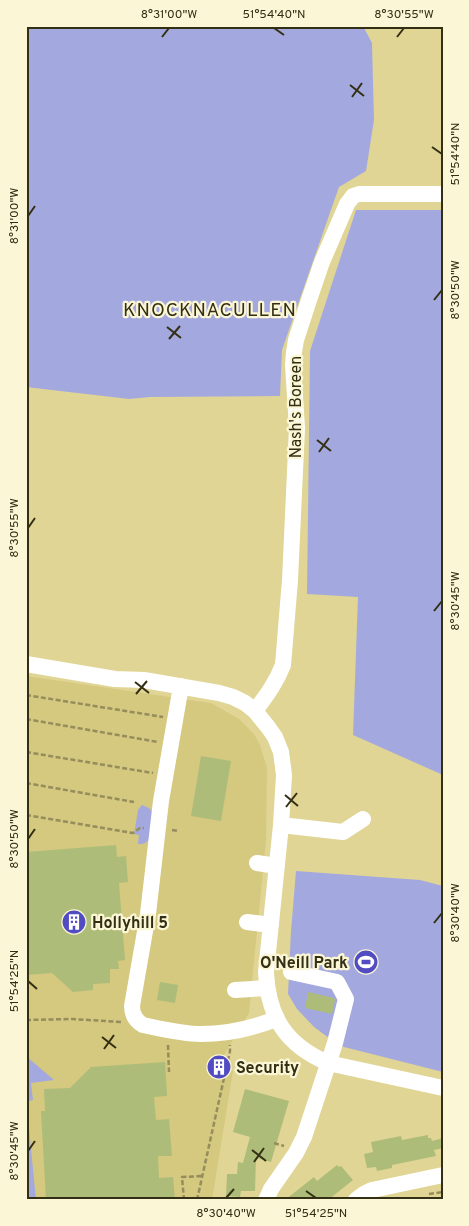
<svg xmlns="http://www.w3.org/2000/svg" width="469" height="1226" viewBox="0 0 469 1226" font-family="Overpass,sans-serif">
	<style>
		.built { fill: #d5c87f }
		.green { fill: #a3a9de }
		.building { fill: #adbd79 }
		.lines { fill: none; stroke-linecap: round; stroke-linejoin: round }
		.path { stroke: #958d5c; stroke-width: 2.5; stroke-dasharray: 5 2.5; stroke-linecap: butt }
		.minor { stroke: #fff; stroke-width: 16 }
		.ticks { fill: none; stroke: #332f14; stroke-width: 2 }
		.labels { text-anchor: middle; stroke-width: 4.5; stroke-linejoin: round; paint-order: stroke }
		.street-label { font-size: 16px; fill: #332f14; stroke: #fbf6d5 }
		.poi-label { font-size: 16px; font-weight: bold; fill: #332f14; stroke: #fbf6d5; text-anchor: start }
		.quarter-label { font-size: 19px; letter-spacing: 1px; fill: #332f14; stroke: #fbf6d5 }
		.neatline { fill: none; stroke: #332f14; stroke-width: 2 }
		.ticks-label { font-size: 12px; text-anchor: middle; fill: #332f14 }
	</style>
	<rect width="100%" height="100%" fill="#e0d594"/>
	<path class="built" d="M26,676L211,703L239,719L254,734L260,745L267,768L266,840L249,1013L221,1060L219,1069L233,1071L212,1200H26Z"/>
	<path class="green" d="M26,26H363L372,43L374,120L366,171L339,187L282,350L280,396L150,397L129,399L26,387Z
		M356,210H443V775L353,735L358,597L307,594L310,351Z
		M142,805L149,808L154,814L150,838C147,843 144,844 138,844L139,835L134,834L138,810Z
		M296,871L420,880L443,886V1072L340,1046L314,1027L297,1009L288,994L291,931Z
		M26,1056L54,1080L31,1083L33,1100L29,1101V1105H26Z
		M26,1118H28L36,1200H26Z"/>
	<path class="building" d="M201,756L231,761L221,821L191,816Z
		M116,845L117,857L126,856L128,882L119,883L125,960L118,961L119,969H110V983L93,984V990L73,992L52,973L26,975V852Z
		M160,982L178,985L175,1003L157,1000Z
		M308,992L334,998L335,1000L332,1014L305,1008Z
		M214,1060L226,1061L224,1074L212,1072Z
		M165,1062L167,1096L154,1097L156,1120L169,1119L172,1156H158L159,1178L173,1177L175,1200H46L41,1111H45L44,1089L70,1088L91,1067Z
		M245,1089L289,1101L271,1162L256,1158L255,1191H241L240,1197L226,1196L227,1174H237L238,1162L243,1163L250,1137L233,1132Z
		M428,1135V1138H431L432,1141L443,1138V1148L434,1150L436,1156L392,1165V1168L377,1171L376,1167L367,1168L364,1154L373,1152L371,1142L401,1136L402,1140Z
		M337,1165L339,1167L341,1166L353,1180L328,1200H285L314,1177L317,1181Z"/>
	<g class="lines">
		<path class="path" d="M26,695L163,717
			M26,719L158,742
			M26,752L153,773
			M26,783L134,802
			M26,815L133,833L140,828H144
			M172,830L178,831
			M26,1020L72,1019L122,1022
			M168,1045L169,1072
			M274,1143L284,1146
			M429,1194L443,1192
			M184,1200L182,1177L202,1176
			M197,1200L230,1051V1045"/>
		<path class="minor" d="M26,664L115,679L144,680L219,693L233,697L245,703L255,711L268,727L275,737L281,752L284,775L281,825L266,972C268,1017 286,1045 328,1063L443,1088
			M181,686L161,801L148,914L132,1006C132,1015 136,1021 143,1025C162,1029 182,1034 201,1034C226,1034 253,1028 276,1019
			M255,711C266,696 276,683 283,665L290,580L297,428L293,365L294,352L296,340L308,303L322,262L347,204L353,196L359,194H443
			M281,825L343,832L363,819
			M257,863L277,866
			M247,922L271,925
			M235,990L267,988
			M266,1200L271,1189L296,1153L304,1137L335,1043L346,999L337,982L291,972
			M356,1200L364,1194L372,1190L443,1175"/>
	</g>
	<path class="ticks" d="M274,28L284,35M162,37L169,28M397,37L404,28M350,85L364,96M352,97L362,83M432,147L442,154M28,216L35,206M434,300L442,290M167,327L181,338M169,339L180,326M317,440L331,451M319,452L329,438M28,528L35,518M434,611L442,601M135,682L149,693M136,694L147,681M285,795L298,806M286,807L297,793M28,839L35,829M434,923L442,913M28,981L37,989M102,1037L116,1048M104,1049L114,1035M252,1150L266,1161M28,1151L35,1141M254,1162L264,1148M306,1191L316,1198M226,1198L234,1189"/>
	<defs>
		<symbol id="building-disc" viewBox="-11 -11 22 22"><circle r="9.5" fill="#524cc3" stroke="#fbf6d5"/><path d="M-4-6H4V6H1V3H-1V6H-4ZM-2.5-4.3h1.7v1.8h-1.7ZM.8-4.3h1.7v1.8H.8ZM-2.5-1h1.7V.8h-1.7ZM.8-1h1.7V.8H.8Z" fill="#fff"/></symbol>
		<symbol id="stadium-disc" viewBox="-11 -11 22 22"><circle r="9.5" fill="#524cc3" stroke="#fbf6d5"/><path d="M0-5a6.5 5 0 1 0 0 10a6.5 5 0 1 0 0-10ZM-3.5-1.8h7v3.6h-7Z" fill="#fff"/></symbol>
	</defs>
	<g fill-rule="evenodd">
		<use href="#building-disc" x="60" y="908" width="28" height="28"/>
		<use href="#stadium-disc" x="352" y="948" width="28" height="28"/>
		<use href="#building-disc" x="205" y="1053" width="28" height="28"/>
	</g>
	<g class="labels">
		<g class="street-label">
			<text transform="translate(295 407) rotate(-90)" y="6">Nash's Boreen</text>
		</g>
		<g class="poi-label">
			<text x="92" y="928">Hollyhill 5</text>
			<text x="348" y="968" text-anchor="end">O'Neill Park</text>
			<text x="236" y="1073">Security</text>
		</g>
		<g class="quarter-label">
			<text x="210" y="316">KNOCKNACULLEN</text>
		</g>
	</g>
	<rect width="469" height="1226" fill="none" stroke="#fbf6d5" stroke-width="55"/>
	<rect x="28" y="28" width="414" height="1170" class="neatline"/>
	<g class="ticks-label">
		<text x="169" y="18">8°31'00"W</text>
		<text x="274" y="18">51°54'40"N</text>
		<text x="404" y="18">8°30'55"W</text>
		<text transform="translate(455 154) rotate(-90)" y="4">51°54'40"N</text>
		<text transform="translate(14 216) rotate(-90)" y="4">8°31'00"W</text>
		<text transform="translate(455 290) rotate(-90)" y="4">8°30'50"W</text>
		<text transform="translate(14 528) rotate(-90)" y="4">8°30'55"W</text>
		<text transform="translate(455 601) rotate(-90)" y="4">8°30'45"W</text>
		<text transform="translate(14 839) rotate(-90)" y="4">8°30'50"W</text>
		<text transform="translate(455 913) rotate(-90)" y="4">8°30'40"W</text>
		<text transform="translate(14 981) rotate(-90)" y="4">51°54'25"N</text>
		<text transform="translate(14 1151) rotate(-90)" y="4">8°30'45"W</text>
		<text x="226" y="1217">8°30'40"W</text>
		<text x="316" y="1217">51°54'25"N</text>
	</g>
</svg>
